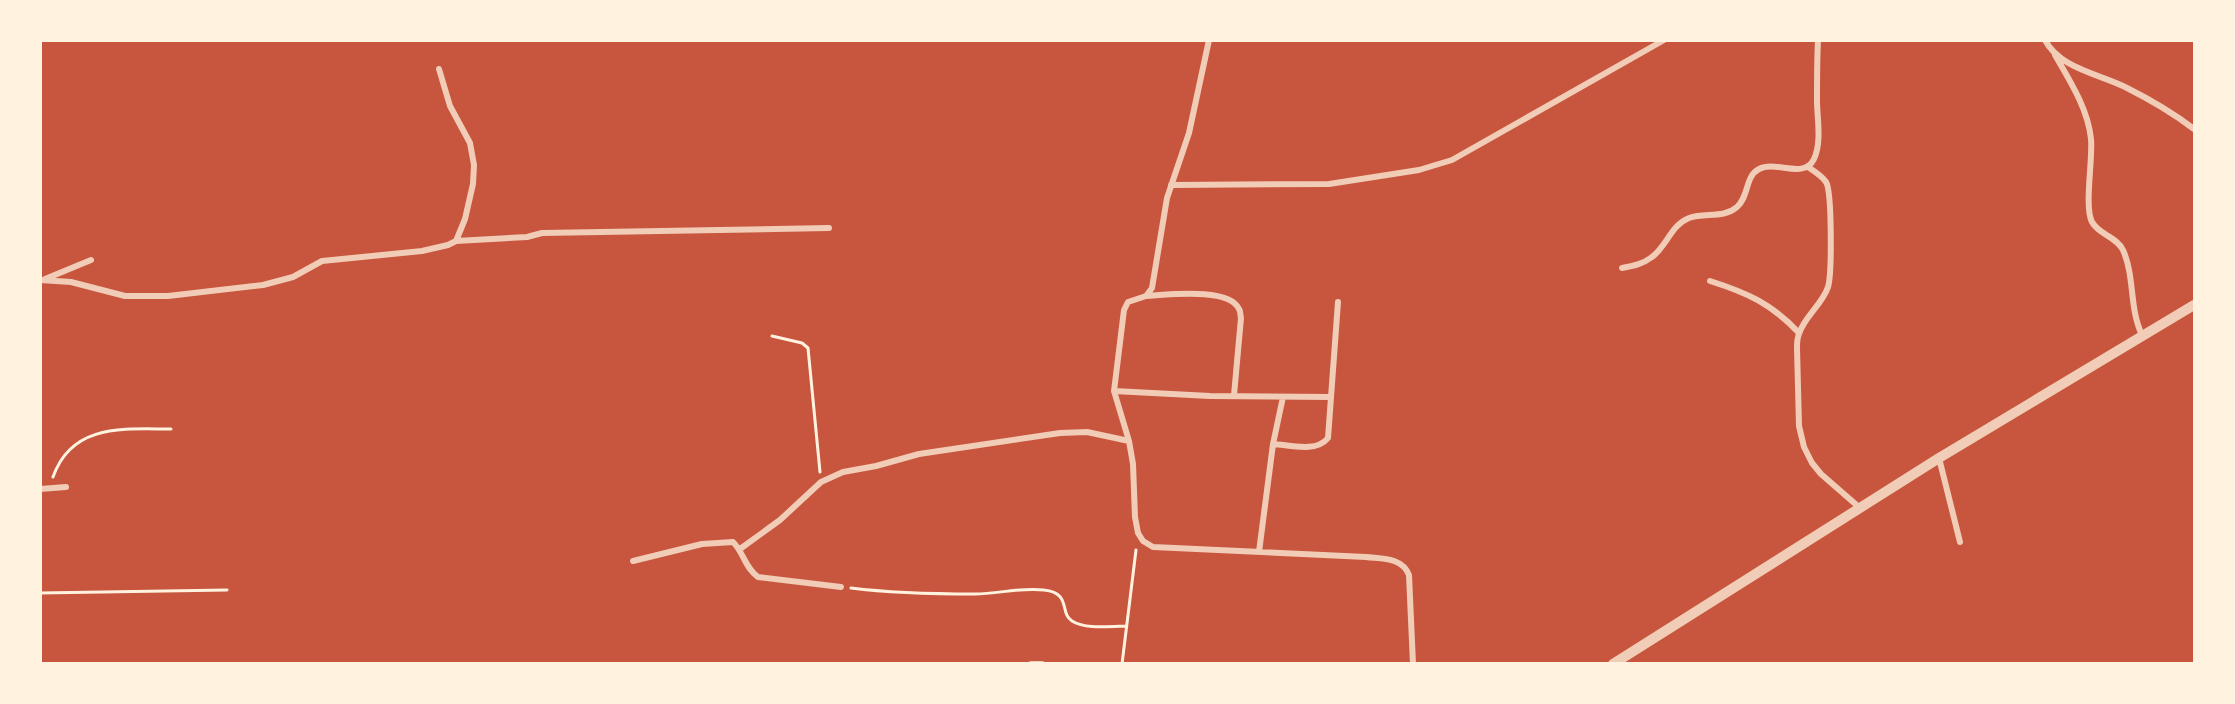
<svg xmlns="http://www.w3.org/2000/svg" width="2235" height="704" viewBox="0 0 2235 704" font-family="'Asap Condensed',sans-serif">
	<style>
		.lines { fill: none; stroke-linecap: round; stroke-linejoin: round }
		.path { stroke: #fff3e0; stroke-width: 3 }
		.minor { stroke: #f1ccb7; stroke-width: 6 }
		.tertiary { stroke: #f1ccb7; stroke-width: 10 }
	</style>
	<rect width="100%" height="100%" fill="#c8553d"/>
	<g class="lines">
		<path class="path" d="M772,336L802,343L808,348L820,472
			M53,477C72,423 124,429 171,429
			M851,588C891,593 934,594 975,594C998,594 1021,587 1044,590C1072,593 1059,613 1072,621C1086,630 1111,626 1126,626
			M40,593L227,590
			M1122,664L1136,550"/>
		<path class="minor" d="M1209,40L1189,133L1167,198L1152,288L1146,296L1128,302L1124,310L1114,391L1129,441L1133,464L1135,517L1138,533L1143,541L1153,547L1366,557C1382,559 1402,557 1409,575L1413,664
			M2045,40C2060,69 2100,74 2127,88C2151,100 2173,113 2194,129
			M2055,55C2070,81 2088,109 2091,139C2093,159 2084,207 2092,222C2099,235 2116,236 2123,250C2135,277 2129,308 2142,335
			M1808,167C1814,171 1822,176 1826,182C1832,191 1832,274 1828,287C1822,305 1804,317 1799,334C1797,338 1797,344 1797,348L1799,426L1804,447L1812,463L1821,474L1860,508
			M1171,185L1329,184L1419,170L1452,160L1664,40
			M456,241L527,237L542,233L829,228
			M1622,268C1633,266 1643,264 1652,257C1667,246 1671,225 1689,218C1705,212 1723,219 1737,207C1749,197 1745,176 1759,169C1776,160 1804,180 1814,159C1822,142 1817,118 1817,100C1817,80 1817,60 1818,40
			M45,279L91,260
			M40,280L71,282L125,296H168L263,285L293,277L322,261L422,251L448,245L456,241L465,219L473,184L474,165L470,143L450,106L439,69
			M1710,281C1748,293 1772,304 1799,333
			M1146,296C1167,295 1229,287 1239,309C1241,312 1240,315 1241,318L1234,395
			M1114,391L1210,396L1331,397
			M1273,444C1290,445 1316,453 1328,438L1338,302
			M1939,458L1960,542
			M40,489L66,487
			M740,549L780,520L821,482L843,472L876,466L919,454L1060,433L1087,432L1129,441
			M1259,552L1273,444L1283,397
			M633,561L702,544L733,542C744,553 745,568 758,577L841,587
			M1031,664H1042"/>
		<path class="tertiary" d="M1613,664L1939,458L2194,305"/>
	</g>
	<rect width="2235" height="704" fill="none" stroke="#fff3e0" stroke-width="84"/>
</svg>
